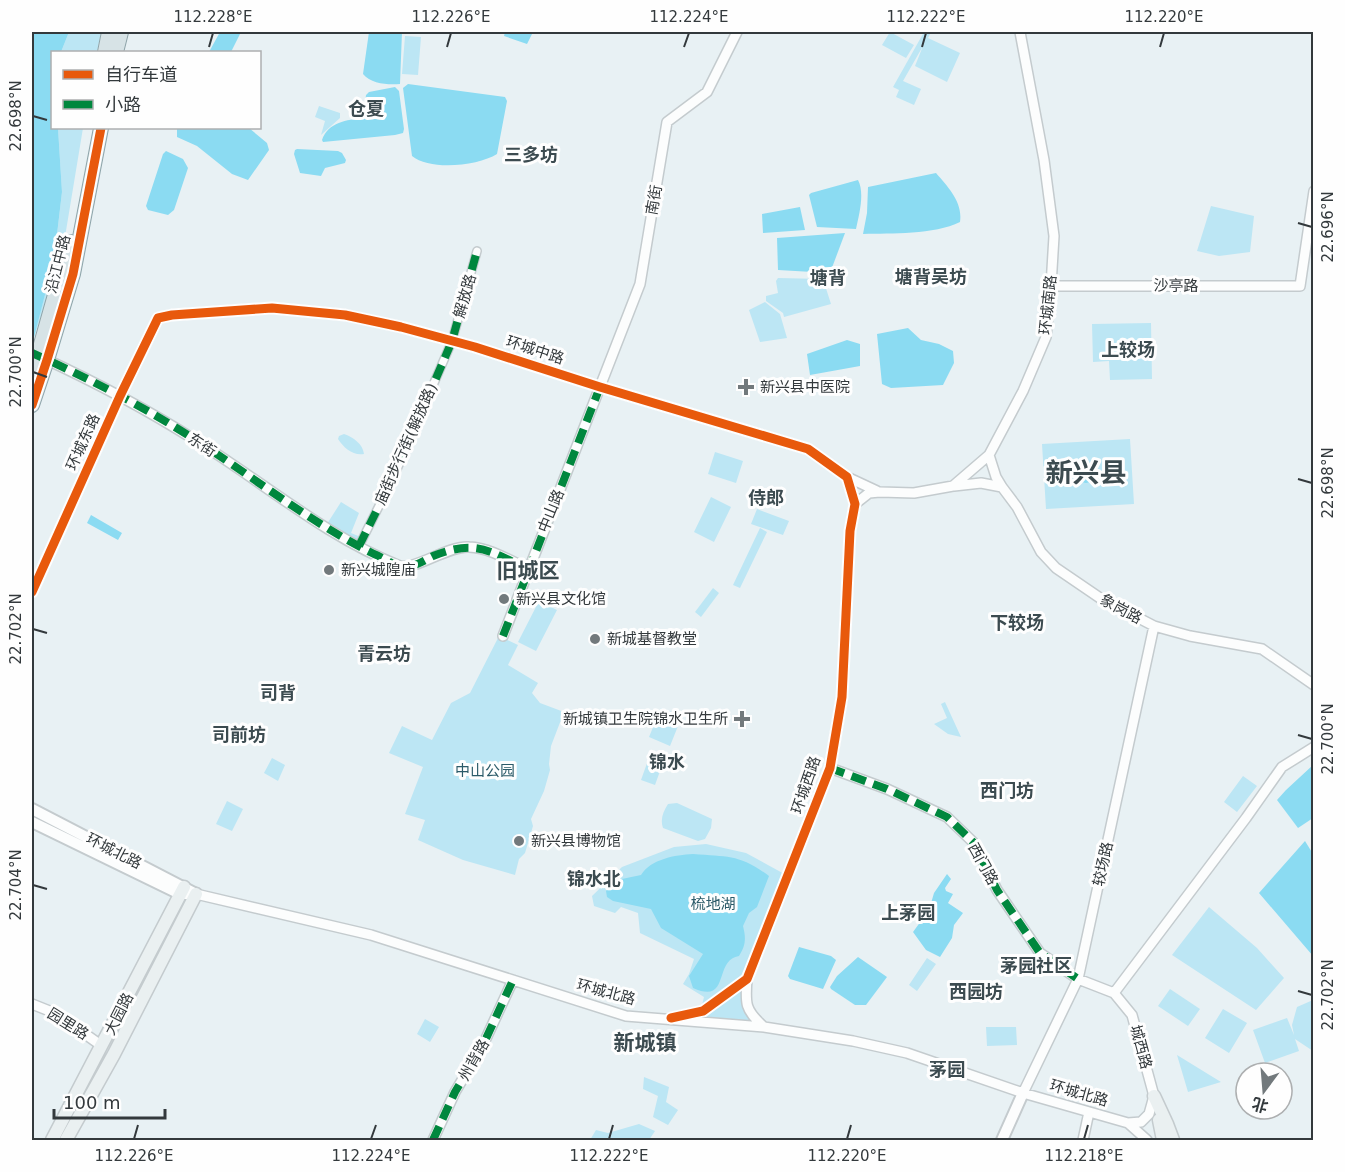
<svg xmlns="http://www.w3.org/2000/svg" width="1345" height="1172" viewBox="0 0 1345 1172" font-family="'DejaVu Sans','Noto Sans SC',sans-serif">
	<style>
		.green { fill: #bce6f4 }
		.water { fill: #8bdbf2 }
		.lines { fill: none; stroke-linecap: round; stroke-linejoin: round }
		.pedestrian-casing { stroke: #c4cbce; stroke-width: 10 }
		.minor-casing { stroke: #c4cbce; stroke-width: 12 }
		.tertiary-casing { stroke: #c4cbce; stroke-width: 14 }
		.secondary-casing { stroke: #c4cbce; stroke-width: 15 }
		.primary-casing { stroke: #8fa5aa; stroke-width: 16 }
		.pedestrian { stroke: #fcfdfd; stroke-width: 7 }
		.minor { stroke: #fcfdfd; stroke-width: 9 }
		.tertiary { stroke: #fcfdfd; stroke-width: 10 }
		.secondary { stroke: #eaf0f1; stroke-width: 12 }
		.primary { stroke: #d7e3e6; stroke-width: 14 }
		.quiet { stroke: #00873e; stroke-width: 8; stroke-dasharray: 15 8; stroke-linecap: butt }
		.cycleway-casing { stroke: #fefefe; stroke-width: 13 }
		.cycleway { stroke: #e8590c; stroke-width: 9 }
		.ticks { fill: none; stroke: #33393c; stroke-width: 2 }
		.poi-dot { fill: #72797c; stroke: #fefefe; stroke-width: 2 }
		.labels { text-anchor: middle; stroke-width: 6; stroke-linejoin: round; paint-order: stroke }
		.street-label { font-size: 15px; fill: #33393c; stroke: #fefefe }
		.poi-label { font-size: 15px; fill: #33393c; stroke: #fefefe; text-anchor: start }
		.park-label { font-size: 15px; fill: #2c5b69; stroke: #fefefe }
		.quarter-label { font-size: 18px; font-weight: bold; fill: #3c4b50; stroke: #fefefe }
		.district-label { font-size: 21px; font-weight: bold; fill: #3c4b50; stroke: #fefefe }
		.town-label { font-size: 27px; font-weight: bold; fill: #3c4b50; stroke: #fefefe }
		.neatline { fill: none; stroke: #33393c; stroke-width: 2 }
		.ticks-label { font-size: 15px; text-anchor: middle; fill: #33393c }
	</style>
	<rect width="100%" height="100%" fill="#e8f1f4"/>
	<path class="green" d="M69,32H101L97,52H61Z
		M890,32L914,45L906,58L882,45Z
		M924,32H931L928,38L960,53L947,82L915,66L923,46L903,81L921,89L914,105L896,97L899,90L893,87Z
		M405,36L421,37L418,75L402,74Z
		M319,106L340,113V118L321,135L325,121L315,117Z
		M58,128H83L62,255L32,343L54,260L62,192Z
		M1211,206L1254,216L1250,252L1219,256L1197,251Z
		M778,278L823,279L831,304L784,317L783,313L766,301V296L778,293L776,281Z
		M765,302L780,314L787,338L760,342L749,310Z
		M1151,323L1152,379L1110,380L1109,361L1093,362L1092,324Z
		M344,434C353,437 363,444 364,454C353,456 344,448 338,439L339,436Z
		M1130,439L1134,504L1046,509L1042,444Z
		M715,452L743,461L736,483L708,474Z
		M711,497L731,507L714,542L694,532Z
		M341,502L359,513L351,533L363,538L359,546L325,527Z
		M757,509L789,521L783,535L751,524Z
		M760,528L767,532L740,588L733,585Z
		M713,588L719,593L701,617L695,612Z
		M539,601L557,610L536,651L518,642Z
		M499,636L518,645L508,665L538,683L532,693L540,703L564,712L551,746L549,764L550,770L544,791L531,819L533,826L525,853L519,859L515,875L463,860L418,840L425,820L405,814L423,767L389,753L402,726L432,740L451,703L470,693Z
		M945,702L961,737L948,734L934,724L947,718L941,704Z
		M661,708L682,716L670,746L649,737Z
		M650,755L664,760L655,785L641,780Z
		M272,758L285,765L278,781L264,773Z
		M1243,776L1257,786L1237,812L1224,802Z
		M227,801L243,809L232,831L216,824Z
		M677,803L712,819L711,828L705,839L698,841L663,828C660,819 663,812 668,804Z
		M706,844L746,853L788,876L747,979L701,1009L704,997L683,984L689,974L694,959L640,933L638,913L621,907L615,913L594,906L592,896L622,867L674,847Z
		M1209,907L1257,948L1284,978L1256,1010L1172,955Z
		M927,958L936,964L917,991L909,985Z
		M742,988L743,1009L754,1023L701,1021Z
		M1170,989L1200,1009L1188,1026L1158,1006Z
		M1313,1000V1051L1295,1039L1299,1051L1265,1063L1253,1030L1287,1018L1294,1035L1292,1025L1297,1007Z
		M1223,1009L1247,1023L1229,1053L1205,1038Z
		M425,1019L439,1027L430,1042L417,1034Z
		M1016,1027L1017,1045L987,1046L986,1027Z
		M1177,1055L1221,1082L1188,1092Z
		M644,1077L669,1087L666,1102L678,1110L668,1125L653,1117L658,1096L643,1089Z
		M639,1124L655,1131L649,1140H590L596,1130L608,1133Z"/>
	<path class="water" d="M32,32H69L61,52H52V128H58L62,192L54,260L32,345Z
		M220,32H241L231,52H209Z
		M369,32H402L400,84C388,85 371,84 363,74Z
		M505,32H533L527,44L504,36Z
		M408,84L505,97L507,101L497,154C478,166 430,171 412,156L403,88Z
		M395,87L399,91L404,129L403,133L395,135L323,142L322,140C328,122 347,120 363,118L366,95L369,92Z
		M177,128H249L267,143L269,150L248,180L232,174L197,146L177,137Z
		M297,149L338,151L342,153L346,160L345,163L325,168L321,176L300,173L294,154L295,150Z
		M166,151L183,159L188,168L174,210L168,215L148,210L146,206L163,154Z
		M936,173C948,187 963,202 960,222C934,235 891,233 863,234L867,213L868,187Z
		M858,180C865,193 859,215 856,229L817,227L809,195L811,193Z
		M800,207L805,230L763,233L762,214Z
		M845,233L830,273L778,270L777,238Z
		M908,328L921,340L939,344L953,351L954,363L943,385L891,388L882,384L877,334Z
		M847,340L860,344V366L810,375L807,354Z
		M1076 473a10 10 0 1 1 20 0a10 10 0 1 1-20 0Z
		M91,515L122,533L118,540L87,523Z
		M1313,765V818L1298,828L1277,800L1286,790Z
		M1305,841L1313,854V956L1259,893Z
		M693,854C729,857 739,854 769,876L757,907L749,913L743,926C746,938 746,945 739,956C713,960 731,1005 693,988L689,976L703,954L661,928L651,909L613,901L607,897L606,891L617,880L641,875C651,859 675,855 693,854Z
		M947,874L951,879L945,888L946,891L953,894L948,903L963,913L954,925L952,938L940,957L926,950L913,932L929,910L934,893Z
		M799,947L831,956L836,960L823,989L790,979L788,976Z
		M858,957L887,977L866,1005H855L831,989L830,987L837,976Z"/>
	<g class="lines">
		<defs>
			<path id="pedestrian" d="M359,546L394,476L452,341L477,251"/>
			<path id="minor" d="M1051,286H1300L1314,191
				M43,358C95,382 146,409 195,440C263,482 325,536 400,566C414,571 449,545 469,547C490,548 509,560 528,569
				M989,455L996,477L1002,487L1017,507L1041,552L1056,568L1100,598L1154,626L1190,636L1262,649L1314,685
				M847,477L877,491
				M954,486L981,483L1002,487
				M855,504L869,493L880,492L914,493L953,486L989,455L1023,391L1046,337L1051,286L1054,236L1044,160L1020,32
				M32,592L120,396L158,318L172,315L272,308L345,315L401,327L475,347L600,387L808,449L847,477L855,504L850,531L842,697L830,768L747,979L703,1011L671,1018
				M503,636L640,284L667,122L707,92L737,32
				M830,768L887,789L947,817L973,842L997,890L1040,953L1078,979L1114,993L1132,1015L1154,1096L1149,1114L1141,1122L1128,1123
				M196,894L371,935L626,1016L764,1027L853,1041L907,1053L1023,1093L1128,1123L1147,1140
				M747,979C745,1004 745,1010 764,1027
				M1114,993L1246,818L1282,767L1314,747
				M32,1004L57,1014L102,1046
				M1023,1093L1078,979L1154,626
				M433,1140L455,1092L483,1045L513,980
				M1083,1140L1089,1112"/>
			<path id="tertiary" d="M32,809L196,894
				M32,822L180,894H187
				M1002,1140L1023,1093"/>
			<path id="secondary" d="M1154,1096L1167,1124L1173,1140
				M1159,1120L1163,1140
				M52,1140L184,887
				M66,1140L114,1054L196,894"/>
			<path id="primary" d="M105,52L109,32
				M116,52L121,32
				M32,376L70,242
				M32,405L47,360L73,274L101,128"/>
		</defs>
		<use href="#pedestrian" class="pedestrian-casing"/>
		<use href="#minor" class="minor-casing"/>
		<use href="#tertiary" class="tertiary-casing"/>
		<use href="#secondary" class="secondary-casing"/>
		<use href="#primary" class="primary-casing"/>
		<use href="#pedestrian" class="pedestrian"/>
		<use href="#minor" class="minor"/>
		<use href="#tertiary" class="tertiary"/>
		<use href="#secondary" class="secondary"/>
		<use href="#primary" class="primary"/>
		<path class="quiet" d="M32,353C88,378 145,407 197,441C256,479 311,523 374,554C382,557 395,566 403,567C413,568 425,560 433,556C476,539 489,551 528,569
			M359,546L394,476L452,341L477,251
			M503,636L600,387L594,385
			M830,768L887,789L947,817L973,842L997,890L1040,953L1078,979
			M433,1140L455,1092L483,1045L513,980"/>
		<defs>
			<path id="cycleway" d="M32,405L47,360L73,274L101,128
				M32,592L120,396L158,318L172,315L272,308L345,315L401,327L475,347L600,387L808,449L847,477L855,504L850,531L842,697L830,768L747,979L703,1011L671,1018"/>
		</defs>
		<use href="#cycleway" class="cycleway-casing"/>
		<use href="#cycleway" class="cycleway"/>
	</g>
	<path class="ticks" d="M209,47L213,33M447,47L451,33M684,47L689,33M922,47L926,33M1160,47L1164,33M33,116L47,120M1298,223L1312,227M33,372L47,377M1298,479L1312,483M33,629L47,633M1298,735L1312,739M33,885L47,889M1298,991L1312,995M134,1139L138,1125M371,1139L376,1125M609,1139L613,1125M847,1139L851,1125M1084,1139L1088,1125"/>
	<g class="poi-dot">
		<path d="M743 378h6v6h6v6h-6v6h-6v-6h-6v-6h6z"/>
		<circle cx="329" cy="570" r="6"/>
		<circle cx="504" cy="599" r="6"/>
		<circle cx="595" cy="639" r="6"/>
		<path d="M739 710h6v6h6v6h-6v6h-6v-6h-6v-6h6z"/>
		<circle cx="519" cy="841" r="6"/>
	</g>
	<g class="labels">
		<g class="street-label">
			<text transform="translate(654 200) rotate(-80)" y="5">南街</text>
			<text transform="translate(58 264) rotate(-76)" y="5">沿江中路</text>
			<text x="1176" y="291">沙亭路</text>
			<text transform="translate(465 296) rotate(-74)" y="5">解放路</text>
			<text transform="translate(1048 305) rotate(-84)" y="5">环城南路</text>
			<text transform="translate(535 350) rotate(18)" y="5">环城中路</text>
			<text transform="translate(83 442) rotate(-66)" y="5">环城东路</text>
			<text transform="translate(406 444) rotate(-66)" y="5">庙街步行街(解放路)</text>
			<text transform="translate(202 445) rotate(33)" y="5">东街</text>
			<text transform="translate(551 511) rotate(-68)" y="5">中山路</text>
			<text transform="translate(1121 609) rotate(28)" y="5">象岗路</text>
			<text transform="translate(806 785) rotate(-71)" y="5">环城西路</text>
			<text transform="translate(114 851) rotate(27)" y="5">环城北路</text>
			<text transform="translate(983 864) rotate(61)" y="5">西门路</text>
			<text transform="translate(1103 864) rotate(-78)" y="5">较场路</text>
			<text transform="translate(606 992) rotate(15)" y="5">环城北路</text>
			<text transform="translate(119 1014) rotate(-63)" y="5">大园路</text>
			<text transform="translate(68 1024) rotate(32)" y="5">园里路</text>
			<text transform="translate(1141 1047) rotate(75)" y="5">城西路</text>
			<text transform="translate(474 1060) rotate(-60)" y="5">州背路</text>
			<text transform="translate(1079 1093) rotate(16)" y="5">环城北路</text>
		</g>
		<g class="poi-label">
			<text x="760" y="392">新兴县中医院</text>
			<text x="341" y="575">新兴城隍庙</text>
			<text x="516" y="604">新兴县文化馆</text>
			<text x="607" y="644">新城基督教堂</text>
			<text x="728" y="724" text-anchor="end">新城镇卫生院锦水卫生所</text>
			<text x="531" y="846">新兴县博物馆</text>
		</g>
		<g class="park-label">
			<text x="485" y="776">中山公园</text>
			<text x="713" y="909">梳地湖</text>
		</g>
		<g class="quarter-label">
			<text x="366" y="115">仓夏</text>
			<text x="531" y="161">三多坊</text>
			<text x="931" y="283">塘背吴坊</text>
			<text x="828" y="284">塘背</text>
			<text x="1128" y="356">上较场</text>
			<text x="766" y="504">侍郎</text>
			<text x="1017" y="629">下较场</text>
			<text x="384" y="660">青云坊</text>
			<text x="278" y="699">司背</text>
			<text x="239" y="741">司前坊</text>
			<text x="667" y="768">锦水</text>
			<text x="1007" y="797">西门坊</text>
			<text x="594" y="885">锦水北</text>
			<text x="908" y="919">上茅园</text>
			<text x="1036" y="972">茅园社区</text>
			<text x="976" y="998">西园坊</text>
			<text x="947" y="1076">茅园</text>
		</g>
		<g class="district-label">
			<text x="528" y="578">旧城区</text>
			<text x="645" y="1050">新城镇</text>
		</g>
		<g class="town-label">
			<text x="1086" y="482">新兴县</text>
		</g>
	</g>
	<rect width="1345" height="1172" fill="none" stroke="#fefefe" stroke-width="66"/>
	<rect x="51" y="51" width="210" height="78" fill="#fefefe" stroke="#adafb0" stroke-width="1.5"/>
	<rect x="63" y="70" width="30" height="9" fill="#e8590c" stroke="#adafb0" stroke-width="1.5"/>
	<text x="105" y="81" font-size="18" fill="#33393c">自行车道</text>
	<rect x="63" y="100" width="30" height="9" fill="#00873e" stroke="#adafb0" stroke-width="1.5"/>
	<text x="105" y="111" font-size="18" fill="#33393c">小路</text>
	<g transform="translate(1264 1091) rotate(196)"><circle r="28" fill="#fefefe" stroke="#adafb0" stroke-width="1.5"/>
	<path d="M0-4.5L10 22L0 15L-10 22Z" fill="#72797c"/>
	<text y="-9" font-size="16" font-weight="bold" text-anchor="middle" fill="#33393c">北</text>
	</g>
	<path d="M54 1109v9h111v-9" fill="none" stroke="#33393c" stroke-width="3"/>
	<text x="63" y="1109" font-size="18" fill="#33393c" stroke="#fefefe" stroke-width="4.5" paint-order="stroke">100 m</text>
	<rect x="33" y="33" width="1279" height="1106" class="neatline"/>
	<g class="ticks-label">
		<text x="213" y="22">112.228°E</text>
		<text x="451" y="22">112.226°E</text>
		<text x="689" y="22">112.224°E</text>
		<text x="926" y="22">112.222°E</text>
		<text x="1164" y="22">112.220°E</text>
		<text transform="translate(16 116) rotate(-90)" y="5">22.698°N</text>
		<text transform="translate(1328 227) rotate(-90)" y="5">22.696°N</text>
		<text transform="translate(16 372) rotate(-90)" y="5">22.700°N</text>
		<text transform="translate(1328 483) rotate(-90)" y="5">22.698°N</text>
		<text transform="translate(16 629) rotate(-90)" y="5">22.702°N</text>
		<text transform="translate(1328 739) rotate(-90)" y="5">22.700°N</text>
		<text transform="translate(16 885) rotate(-90)" y="5">22.704°N</text>
		<text transform="translate(1328 995) rotate(-90)" y="5">22.702°N</text>
		<text x="134" y="1161">112.226°E</text>
		<text x="371" y="1161">112.224°E</text>
		<text x="609" y="1161">112.222°E</text>
		<text x="847" y="1161">112.220°E</text>
		<text x="1084" y="1161">112.218°E</text>
	</g>
</svg>
